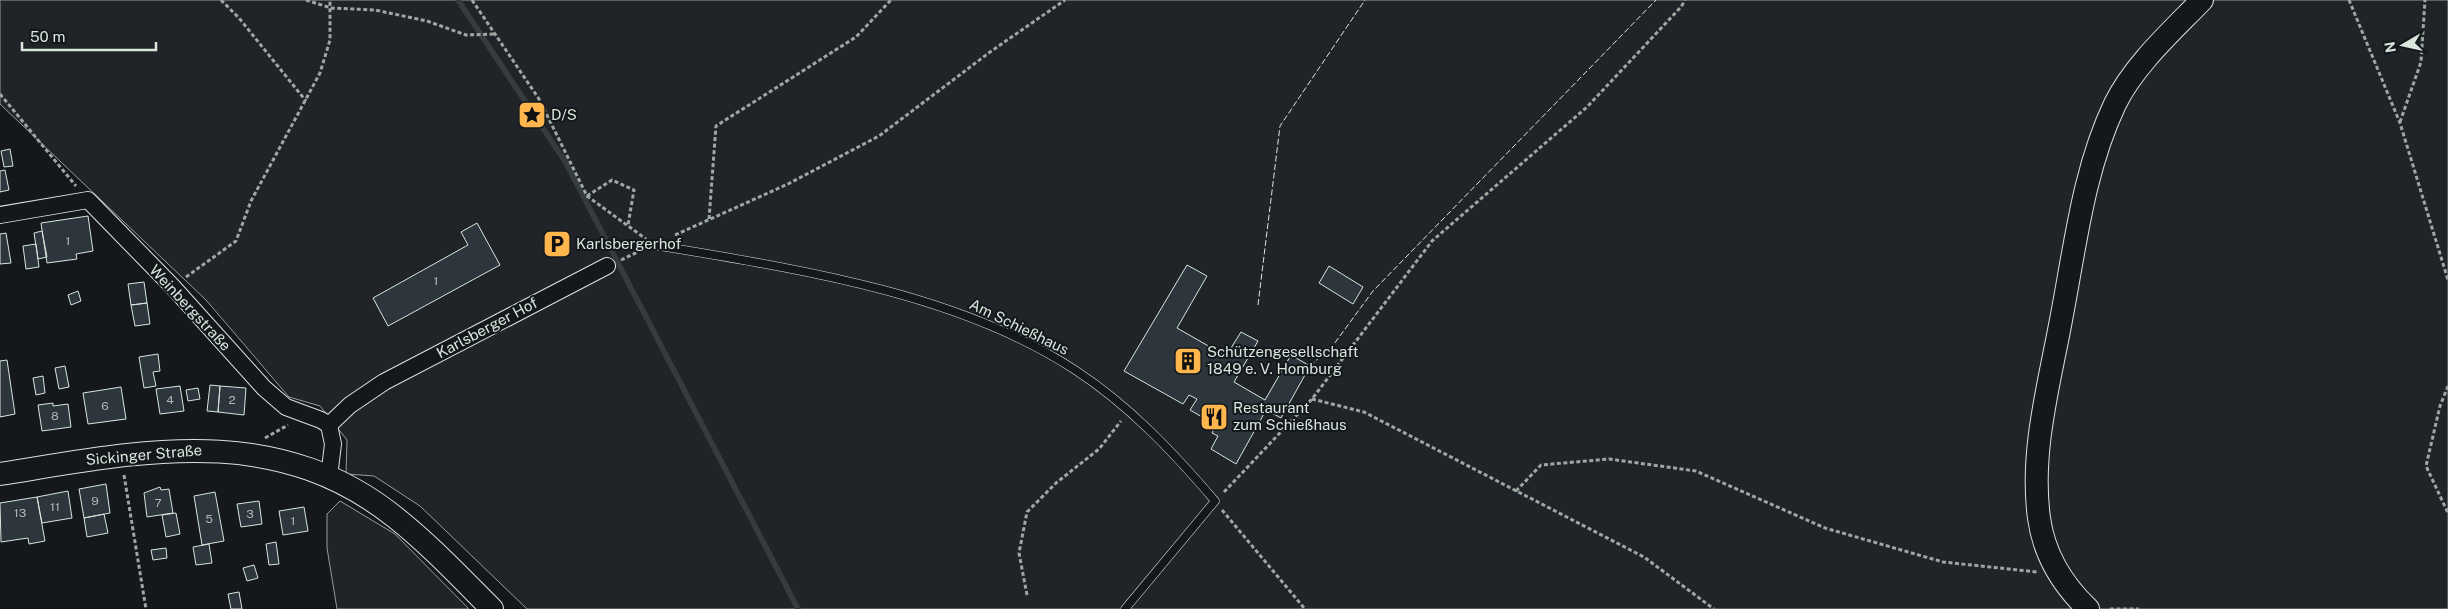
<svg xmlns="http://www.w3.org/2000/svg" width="2448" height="609" viewBox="0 0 2448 609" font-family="'Public Sans',sans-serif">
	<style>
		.green { fill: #202428; stroke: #939e99 }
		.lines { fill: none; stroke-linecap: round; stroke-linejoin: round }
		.stream { stroke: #363b3e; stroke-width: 5.5 }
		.building { fill: #2c363c; stroke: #d8e6dc }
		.lane-casing { stroke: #d8e6dc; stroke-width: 9 }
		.street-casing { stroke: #d8e6dc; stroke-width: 18 }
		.secondary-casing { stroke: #d8e6dc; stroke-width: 24 }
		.path { stroke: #9da8a2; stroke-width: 3; stroke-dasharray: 4 2.5; stroke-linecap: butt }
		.lane { stroke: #14181c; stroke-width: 8 }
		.street { stroke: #14181c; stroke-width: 16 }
		.secondary { stroke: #14181c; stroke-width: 22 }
		.fence { stroke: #d8e6dc; stroke-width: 1; stroke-dasharray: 6 2.5; stroke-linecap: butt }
		.labels { text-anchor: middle; stroke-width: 4; stroke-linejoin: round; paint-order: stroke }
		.number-label { font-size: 12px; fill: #adbab4 }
		.poi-label { font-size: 15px; fill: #d8e6dc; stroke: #14181c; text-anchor: start }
		.street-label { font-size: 15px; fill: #d8e6dc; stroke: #14181c }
	</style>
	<rect width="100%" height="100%" fill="#14181c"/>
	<path class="green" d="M0,0H2448V609H527L420,506L374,476L346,474L347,440L320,406L289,397L206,300L0,104Z
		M340,501L395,534L469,609H337L327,548V514Z"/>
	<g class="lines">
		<path class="stream" d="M458,0L566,163L798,609"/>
	</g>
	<path class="building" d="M10,149L13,166L4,167L1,151Z
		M5,170L9,190L0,192V171Z
		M88,216L93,251L76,254L77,259L47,263L41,223Z
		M477,223L500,265L388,326L373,298L468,245L461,232Z
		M42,231L47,257L38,259L34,233Z
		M6,233L11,263L0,264V234Z
		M36,244L39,267L26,269L23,246Z
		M1187,265L1207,276L1177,328L1226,356L1241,332L1258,341L1234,382L1265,400L1291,355L1310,366L1281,418L1266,410L1236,464L1211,449L1218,436L1212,433L1216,425L1190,410L1197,399L1189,395L1183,404L1124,371Z
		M1329,266L1363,287L1353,304L1319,283Z
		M144,282L147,303L131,305L128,284Z
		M78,291L81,301L71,305L68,295Z
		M147,303L150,324L135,326L131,305Z
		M158,354L160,371L153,372L156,386L144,388L139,357Z
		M7,360L15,414L0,417V361Z
		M65,366L69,387L59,389L55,368Z
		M43,376L45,393L36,395L33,378Z
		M210,385L220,386L218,412L207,411Z
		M180,386L184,411L160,414L156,389Z
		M220,386L246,388L244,415L218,412Z
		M121,387L126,419L88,424L83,393Z
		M198,388L200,399L188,401L186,390Z
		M53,403V406L68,404L71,427L42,431L38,405Z
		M106,484L110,513L84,518L79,489Z
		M160,487L161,490L169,489L173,513L147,517L144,493Z
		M68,491L72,518L42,523L37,497Z
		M215,492L224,541L202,545L194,496Z
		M37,497L45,541L29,544L28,538L1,542L0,503Z
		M259,501L262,524L241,527L237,504Z
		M304,507L308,531L283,535L279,511Z
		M176,513L180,534L166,537L162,515Z
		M104,514L108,533L87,537L84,518Z
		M276,542L279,564L269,565L266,544Z
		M209,544L212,563L196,565L193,547Z
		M166,548L167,558L153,560L151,550Z
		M254,565L258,578L247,581L243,568Z
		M239,592L242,609H231L228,594Z"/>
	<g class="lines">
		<defs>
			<path id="lane" d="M654,245C791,268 957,292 1075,370C1129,405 1174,453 1215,501L1125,609"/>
			<path id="street" d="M0,215L88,200L173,287L264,388L286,407L321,420L329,425L333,444L329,477
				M329,425L350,405L384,382L607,266"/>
			<path id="secondary" d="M0,474C139,452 274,420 396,518C430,545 461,578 492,609
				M2088,609C2062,584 2044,555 2039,518C2030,452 2049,385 2061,320C2075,248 2083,171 2115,104C2134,65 2172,31 2202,0"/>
		</defs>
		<use href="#lane" class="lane-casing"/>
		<use href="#street" class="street-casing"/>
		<use href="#secondary" class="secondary-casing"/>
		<path class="path" d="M221,0L239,18L306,101
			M306,0L331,8L375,10L427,21L466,35L495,34
			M472,0L539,99L587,196L646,239
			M2349,0L2400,123L2448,280
			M0,94L76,186
			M2400,122L2421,62L2425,0
			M587,196L612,180L634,190L628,225
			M709,219L716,126L856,37L891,0
			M675,235L788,184L879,136L990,52L1065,0
			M621,260L644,249
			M186,277L236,241L251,201L320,73L330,40V0
			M2448,386L2440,406L2426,466L2448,513
			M1312,399L1364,412L1644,557L1714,609
			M265,438L288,425
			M124,475L146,609
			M1516,491L1541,465L1609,459L1696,471L1825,528L1943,562L2037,572
			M1224,492L1312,399L1432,241L1587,107L1681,7L1685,0
			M1222,510L1305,609
			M1027,595L1019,553L1027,512L1056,483L1099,449L1121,421
			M2110,609H2139"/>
		<use href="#lane" class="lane"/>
		<use href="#street" class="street"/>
		<use href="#secondary" class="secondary"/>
		<path class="fence" d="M1258,305L1280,126L1365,0
			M1310,366L1334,344L1373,291L1656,0"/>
	</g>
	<defs>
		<symbol id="sight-square" viewBox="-11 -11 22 22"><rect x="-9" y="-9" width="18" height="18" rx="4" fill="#ffb74d" stroke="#14181c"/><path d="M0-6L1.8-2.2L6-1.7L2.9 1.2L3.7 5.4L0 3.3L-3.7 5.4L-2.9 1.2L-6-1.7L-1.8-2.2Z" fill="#111"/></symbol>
		<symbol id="parking-square" viewBox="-11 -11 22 22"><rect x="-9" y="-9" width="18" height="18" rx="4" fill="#ffb74d" stroke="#14181c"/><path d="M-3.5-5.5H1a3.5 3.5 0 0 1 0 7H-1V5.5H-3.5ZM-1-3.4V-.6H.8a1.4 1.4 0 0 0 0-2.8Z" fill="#111"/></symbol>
		<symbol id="building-square" viewBox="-11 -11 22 22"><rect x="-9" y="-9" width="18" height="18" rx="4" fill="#ffb74d" stroke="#14181c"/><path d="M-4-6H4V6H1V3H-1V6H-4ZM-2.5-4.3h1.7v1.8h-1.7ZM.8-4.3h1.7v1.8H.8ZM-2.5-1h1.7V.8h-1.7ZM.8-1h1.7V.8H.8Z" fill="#111"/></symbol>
		<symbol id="restaurant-square" viewBox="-11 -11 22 22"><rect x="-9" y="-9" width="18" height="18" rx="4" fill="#ffb74d" stroke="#14181c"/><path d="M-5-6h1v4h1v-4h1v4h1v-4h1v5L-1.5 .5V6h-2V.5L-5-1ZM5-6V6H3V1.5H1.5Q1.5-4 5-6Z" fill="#111"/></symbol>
	</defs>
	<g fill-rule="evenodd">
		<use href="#sight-square" x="516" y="99" width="32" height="32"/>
		<use href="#parking-square" x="541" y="228" width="32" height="32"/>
		<use href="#building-square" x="1172" y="345" width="32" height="32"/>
		<use href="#restaurant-square" x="1198" y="401" width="32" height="32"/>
	</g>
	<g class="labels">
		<g class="number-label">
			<text x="68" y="245">1</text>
			<text x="436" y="285">1</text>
			<text x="170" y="404">4</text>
			<text x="232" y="404">2</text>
			<text x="105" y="410">6</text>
			<text x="55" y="420">8</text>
			<text x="95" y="505">9</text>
			<text x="158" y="507">7</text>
			<text x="55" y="511">11</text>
			<text x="20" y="517">13</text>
			<text x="250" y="518">3</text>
			<text x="209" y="523">5</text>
			<text x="293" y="525">1</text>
		</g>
		<g class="poi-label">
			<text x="551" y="120">D/S</text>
			<text x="576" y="249">Karlsbergerhof</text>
			<text x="1207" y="357">Schützengesellschaft<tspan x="1207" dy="17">1849 e. V. Homburg</tspan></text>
			<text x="1233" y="413">Restaurant<tspan x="1233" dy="17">zum Schießhaus</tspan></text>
		</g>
		<g class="street-label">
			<text transform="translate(190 308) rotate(47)" y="5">Weinbergstraße</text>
			<text transform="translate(1019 327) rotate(26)" y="5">Am Schießhaus</text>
			<text transform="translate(487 328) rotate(-28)" y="5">Karlsberger Hof</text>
			<text transform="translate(144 455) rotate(-5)" y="5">Sickinger Straße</text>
		</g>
	</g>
	<g transform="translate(2403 45) rotate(261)" stroke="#14181c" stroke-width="4" paint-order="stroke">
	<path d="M0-4L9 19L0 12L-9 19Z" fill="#d8e6dc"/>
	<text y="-8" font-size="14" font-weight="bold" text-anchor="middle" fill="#d8e6dc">N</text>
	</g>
	<path d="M22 42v8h134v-8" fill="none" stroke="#d8e6dc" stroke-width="2.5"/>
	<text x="30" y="42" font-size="15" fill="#d8e6dc" stroke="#14181c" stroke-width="4" paint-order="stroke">50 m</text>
</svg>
